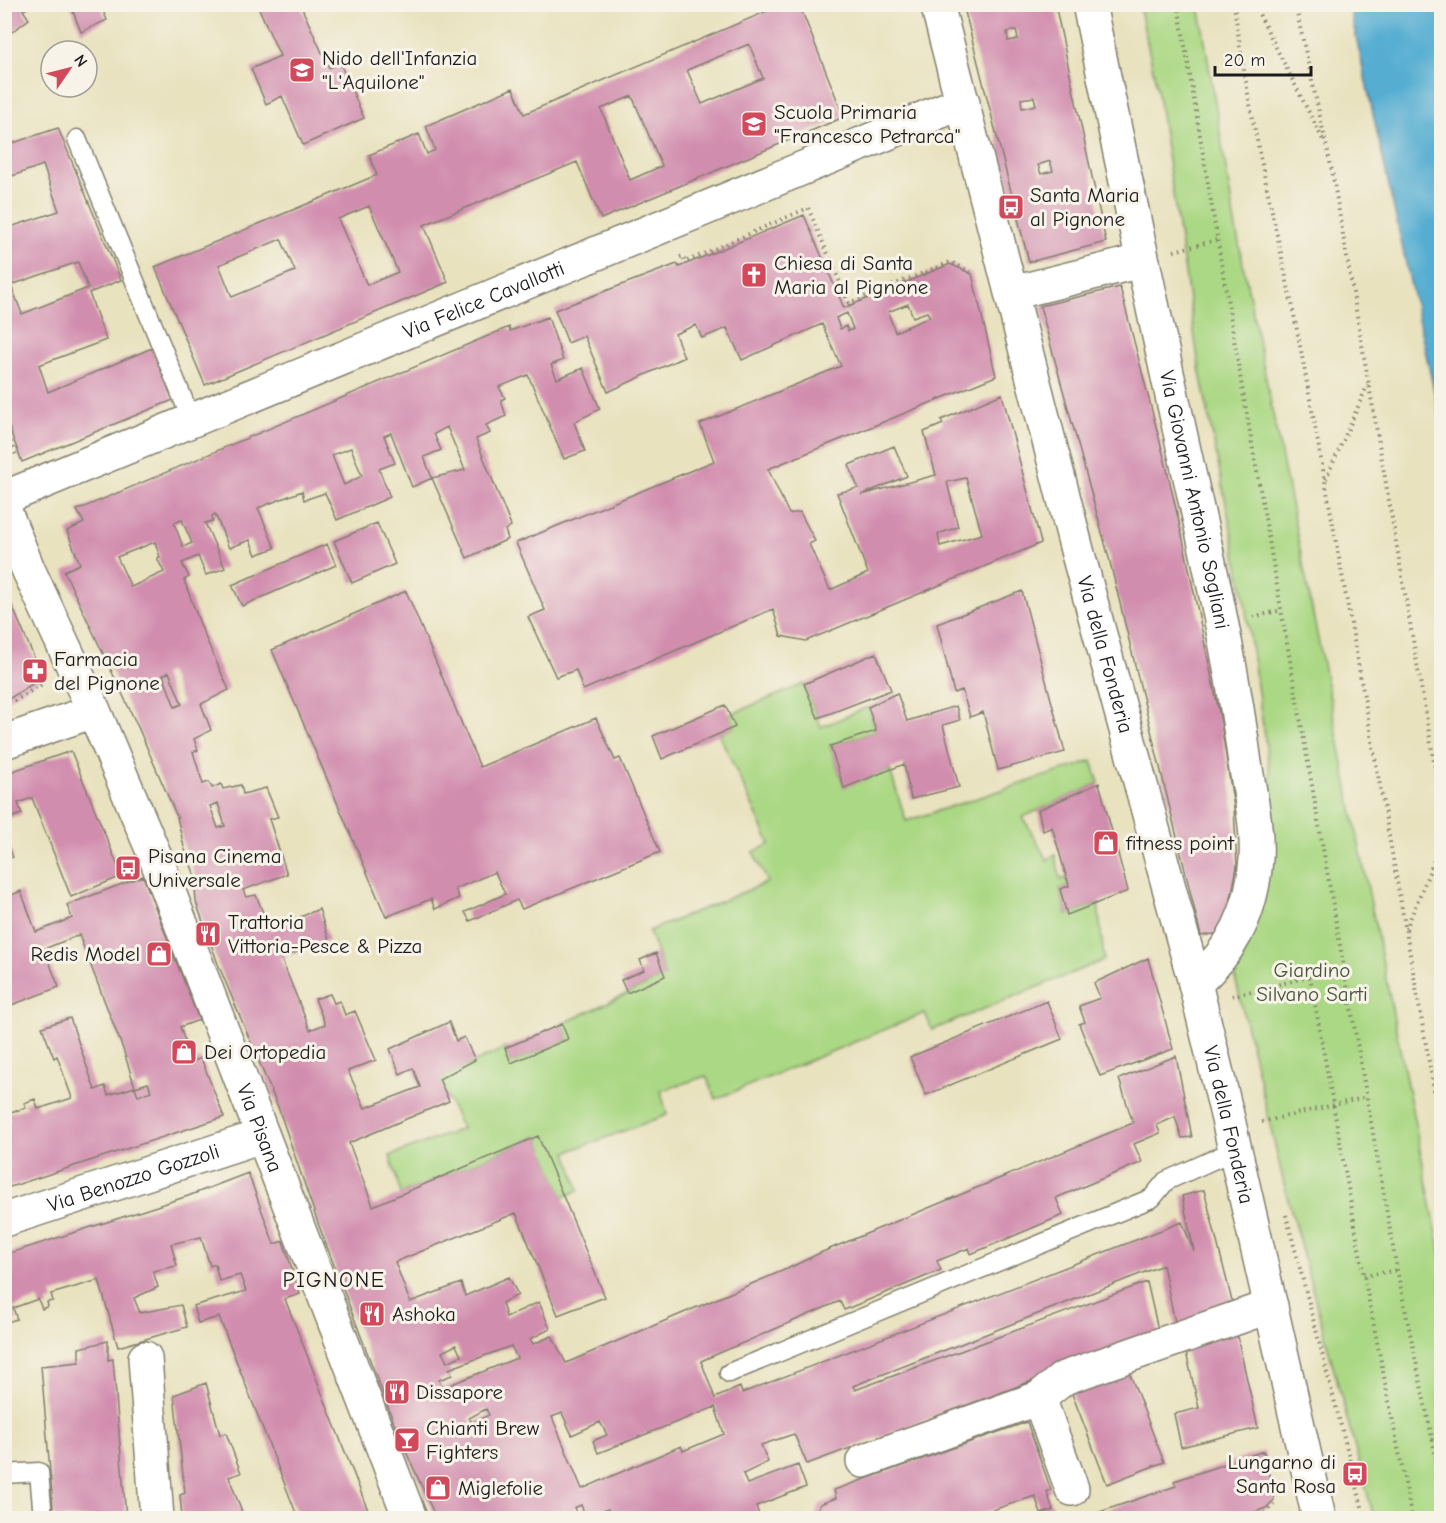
<svg xmlns="http://www.w3.org/2000/svg" width="1446" height="1523" viewBox="0 0 1446 1523" font-family="'Comic Neue',sans-serif">
	<style>
		.green { fill: #abd884; stroke: #647a50; stroke-width: 1.5 }
		.water { fill: #55add2; stroke: #386477; stroke-width: 1.5 }
		.building { fill: #d18dae; fill-rule: evenodd }
		.lines { fill: none; stroke-linecap: round; stroke-linejoin: round }
		.lane-casing { stroke: #827f6e; stroke-width: 21 }
		.street-casing { stroke: #827f6e; stroke-width: 36 }
		.path { stroke: #827f6e; stroke-width: 4; stroke-dasharray: 1.5 4.5; stroke-linecap: butt }
		.lane { stroke: #fff; stroke-width: 18 }
		.street { stroke: #fff; stroke-width: 33 }
		.labels { text-anchor: middle; stroke-width: 6; stroke-linejoin: round; paint-order: stroke }
		.poi-label { font-size: 21px; fill: #1c1c1c; stroke: #f7f3e8; text-anchor: start }
		.street-label { font-size: 21px; fill: #1c1c1c; stroke: #f7f3e8 }
		.park-label { font-size: 21px; fill: #47543b; stroke: #f7f3e8 }
		.neighbourhood-label { font-size: 22px; letter-spacing: 1.5px; fill: #1c1c1c; stroke: #f7f3e8 }
	</style>
	<rect width="100%" height="100%" fill="#f7f3e8"/>
	<filter id="ink" filterUnits="userSpaceOnUse"><feTurbulence type="fractalNoise" baseFrequency=".0167" numOctaves="2"/><feDisplacementMap in="SourceGraphic" scale="12" xChannelSelector="R" yChannelSelector="G"/><feConvolveMatrix kernelMatrix="1 2 1 2 8 2 1 2 1" color-interpolation-filters="sRGB"/></filter>
	<filter id="wash" filterUnits="userSpaceOnUse"><feTurbulence type="fractalNoise" baseFrequency=".008" numOctaves="4" result="noise"/><feDisplacementMap in="SourceGraphic" scale="24" xChannelSelector="R" yChannelSelector="G"/><feGaussianBlur stdDeviation="1.35" result="paint"/><feColorMatrix in="noise" values="0 0 0 0 0 0 0 0 0 0 0 0 0 0 0 0 0 1.4 0 .05"/><feComposite in="paint" operator="in"/></filter>
	<g filter="url(#wash)">
		<rect width="100%" height="100%" fill="#e9e2bf"/>
		<path class="green" d="M1139,5H1199L1235,224L1441,1254V1518H1374L1285,1188L1234,973L1270,847L1272,812L1270,773L1242,584L1200,372L1157,88Z
			M804,684L821,727L868,707L876,731L830,746L844,787L890,770L906,821L1092,761L1099,783L1023,817L1047,860L1055,855L1061,880L1066,878L1069,886L1060,889L1067,915L1098,903L1104,960L932,1030L925,1013L716,1099L706,1076L661,1091L667,1115L567,1152L579,1190L563,1197L538,1136L401,1194L390,1156L462,1129L439,1079L505,1048L511,1063L568,1039L562,1024L665,976L649,931L768,882L753,852L770,844L719,734L735,727L729,715Z"/>
		<path class="water" d="M1349,5H1441V422Z"/>
		<g id="blocks">
			<path class="building" d="M4,4H35L23,10L29,19L4,38Z
				M70,4H100L107,20L81,32Z
				M257,4H300L329,68L340,63L364,118L303,145L282,96L266,104L251,69L280,56Z
				M784,4H799L844,117L601,219L577,162L424,225L448,282L205,385L155,267L377,175L369,155L419,134L427,154L435,150L426,126L513,88L524,114ZM749,44L763,78L702,104L687,70ZM632,96L662,166L630,180L601,109ZM369,206L398,272L367,285L338,219ZM281,239L295,271L232,297L219,265Z
				M963,4H1055L1106,242L1029,262ZM1016,30L1018,39L1008,41L1007,32ZM1034,97L1036,105L1022,108L1021,99ZM1050,161L1053,171L1041,174L1038,165Z
				M58,128L121,280L89,293L106,340L39,365L48,392L152,348L173,400L22,462L4,414V229L59,211L43,165L4,179V146ZM78,262L88,288L22,314L11,285Z
				M804,215L844,308L950,264L972,274L996,376L768,469L789,514L800,512L815,541L809,544L830,590L868,573L837,493L858,488L849,465L894,446L907,476L861,495L936,475L924,432L943,424L941,420L1002,394L1041,543L806,641L781,636L773,609L583,690L576,670L556,677L528,617L545,610L516,543L714,461L700,424L841,366L822,324L742,360L727,328L702,338L696,325L675,334L684,357L608,392L584,336L568,343L555,310L677,264L679,267ZM908,304L913,317L927,312L930,317L895,332L888,312ZM847,313L853,329L848,331L846,326L840,329L836,318ZM966,478L982,534L940,546L938,534L958,527L947,482Z
				M1120,287L1166,465L1183,540L1220,717L1234,808L1237,866L1225,932L1201,936L1109,558L1040,306Z
				M548,317L563,360L551,365L557,379L583,368L600,409L574,422L585,451L564,459L528,375L499,387L505,398L501,400L506,416L486,425L490,433L476,439L511,526L505,530L508,539L467,558L432,478L465,470L447,427L434,434L441,450L424,457L432,478L412,487L391,433L384,436L395,463L379,469L390,497L337,520L325,493L304,500L302,491L258,508L275,548L256,555L250,540L229,548L215,514L212,516L213,521L205,523L225,568L206,575L198,556L182,563L189,577L184,580L203,632L229,690L201,704L211,730L194,739L198,750L193,752L203,784L209,782L212,788L221,784L223,789L241,785L243,794L266,788L278,817L269,819L287,874L243,890L246,897L256,895L270,930L319,909L329,940L281,958L310,1030L325,1024L315,999L330,994L334,1003L340,1001L345,1015L355,1011L376,1060L348,1071L365,1108L420,1087L413,1068L400,1074L390,1049L449,1022L456,1041L464,1037L475,1060L439,1079L449,1101L349,1143L373,1206L538,1136L605,1297L558,1315L516,1213L395,1262L410,1302L461,1283L465,1296L509,1277L518,1295L502,1303L506,1317L539,1302L550,1329L530,1339L533,1344L552,1336L566,1363L789,1268L820,1253L1133,1123L1119,1079L1176,1056L1192,1137L1182,1138L1175,1117L1157,1125L1160,1133L1134,1144L1142,1162L1056,1198L1063,1215L971,1254L969,1248L937,1261L941,1270L844,1310L840,1301L701,1361L715,1398L740,1387L742,1393L1182,1222L1194,1251L1182,1196L1204,1190L1234,1309L1176,1327L1163,1265L853,1386L855,1390L1147,1282L1159,1334L807,1464L794,1434L761,1445L768,1462L743,1474L747,1484L798,1465L806,1487L756,1506L760,1518H703L702,1516L695,1518H612L608,1509L586,1517L581,1505L574,1508L579,1518H436L399,1436L319,1226L278,1107L218,964L196,902L194,873L184,847L177,817L138,727L64,571L80,564L67,531L84,523L77,510L509,327L510,331ZM351,448L362,476L344,485L332,455ZM182,520L192,543L183,547L174,523ZM155,542L160,557L157,558L164,572L131,587L117,557ZM169,672L182,704L175,707L163,675ZM218,803L225,826L218,828L210,806ZM456,1345L461,1356L447,1362L442,1352ZM511,1346L517,1358L442,1388L439,1380L452,1375L449,1369ZM715,1407L724,1434L683,1451L681,1446L582,1489L552,1417L562,1413L572,1435L600,1422L607,1435L593,1441L598,1453ZM486,1409L489,1415L472,1423L469,1418Z
				M377,523L395,564L352,583L334,541Z
				M327,544L336,565L242,606L232,585Z
				M5,589L39,669L40,679L4,702Z
				M406,591L480,767L596,718L615,760L620,758L660,852L522,909L517,900L470,921L465,912L505,894L495,872L455,889L459,898L435,909L431,899L386,917L272,650Z
				M1022,591L1065,752L998,770L983,712L970,717L962,690L954,693L937,624Z
				M876,653L891,690L818,718L804,684Z
				M897,693L907,721L956,706L960,720L943,725L959,787L911,799L904,764L844,788L830,746L876,731L868,707Z
				M725,705L735,727L662,759L653,736Z
				M71,751L122,876L71,897L32,798L18,803L22,814L6,819L9,826L4,827V774Z
				M1099,783L1128,891L1067,915L1060,889L1069,886L1052,827L1043,831L1038,810Z
				M8,845L13,857L4,860V846Z
				M143,876L199,1020L180,1027L192,1062L201,1058L224,1117L4,1189V1124L10,1122L8,1113L26,1108L24,1103L35,1099L38,1109L72,1098L57,1056L54,1058L42,1027L70,1018L95,1090L105,1086L108,1095L135,1087L138,1096L151,1091L148,1083L135,1087L123,1049L79,935L44,949L59,987L4,1008V898L21,891L36,932L72,918L67,905Z
				M656,953L665,976L627,993L621,980L644,970L640,960Z
				M1148,958L1173,1049L1100,1076L1079,1024L1085,1022L1079,1006L1100,998L1094,983Z
				M1047,1001L1062,1039L926,1095L910,1057Z
				M562,1024L568,1039L511,1063L505,1048Z
				M248,1173L274,1244L283,1241L300,1294L285,1299L371,1518H298L219,1317L198,1323L193,1306L246,1291L240,1275L219,1281L215,1264L210,1266L201,1237L171,1244L177,1266L153,1271L158,1287L134,1298L140,1313L181,1305L187,1327L118,1347L99,1280L51,1294L53,1301L47,1302L48,1306L42,1309L38,1299L13,1308L17,1319L4,1323V1255L188,1196Z
				M1236,1331L1258,1428L1181,1447L1174,1414L1199,1408L1185,1348Z
				M108,1341V1360L113,1359L126,1518H54L41,1366L79,1362V1348Z
				M1126,1364L1164,1462L1107,1484L1069,1386Z
				M206,1383L220,1435L226,1433L241,1473L229,1477L244,1518H182L180,1495L185,1493L174,1395Z
				M1027,1422L1051,1490L1047,1492L1053,1510L1041,1514L1035,1496L969,1518H843L842,1516L836,1518H814L820,1504L836,1498L834,1490Z
				M1264,1451L1274,1500L1266,1508L1238,1518H1082L1176,1486L1174,1481Z"/>
		</g>
	</g>
	<g filter="url(#ink)">
		<use href="#blocks" fill-opacity="0" stroke="#827f6e" stroke-width="1.5"/>
		<g class="lines">
			<defs>
				<path id="lane" d="M77,139L192,421
					M729,1373L1152,1198L1166,1181L1235,1150
					M4,1474L39,1472L43,1518"/>
				<g id="street">
					<path id="s1" d="M937,4L1078,554L1195,983L1228,1119L1319,1518"/>
					<path id="s2" d="M1089,4C1124,174 1160,344 1198,513C1217,596 1234,679 1245,763C1250,794 1258,827 1256,859C1252,911 1234,949 1195,983"/>
					<path d="M1012,293L1141,261"/>
					<path id="s3" d="M4,498L963,102"/>
					<path id="s4" d="M4,509L28,569L94,711L155,856L410,1518"/>
					<path d="M4,742L94,711"/>
					<path id="s5" d="M4,1220L262,1136"/>
					<path d="M145,1358L157,1518"/>
					<path d="M1039,1398L1072,1489"/>
					<path d="M863,1461L1039,1398L1064,1378L1271,1306"/>
				</g>
			</defs>
			<use href="#lane" class="lane-casing"/>
			<use href="#street" class="street-casing"/>
			<path class="path" d="M1178,4L1241,381L1397,1270L1442,1486
				M1234,4C1249,123 1280,239 1302,356C1350,615 1396,875 1442,1135
				M1254,4L1323,140
				M1295,4L1332,171L1442,808
				M1174,251L1217,240
				M680,257L683,256L685,262L808,208L849,303L950,262L971,272
				M4,425L17,458
				M1326,479L1368,384
				M1253,617L1282,610
				M14,701L44,683
				M1406,929L1442,841
				M1310,976L1364,1276L1412,1518
				M1232,996L1344,968
				M1262,1122L1367,1097
				M1286,1215L1365,1518
				M1364,1276L1397,1270
				M1432,1440L1442,1438
				M1247,1518L1266,1512L1277,1502"/>
			<use href="#lane" class="lane"/>
			<use href="#street" class="street"/>
		</g>
	</g>
	<defs>
		<symbol id="school-square" viewBox="-11 -11 22 22"><rect x="-9" y="-9" width="18" height="18" rx="4" fill="#d1495b" stroke="#f7f3e8"/><path d="M0-5L7-2L0 1L-7-2ZM-4 1L0 2.5L4 1V4Q0 6-4 4Z" fill="#fff"/></symbol>
		<symbol id="bus-square" viewBox="-11 -11 22 22"><rect x="-9" y="-9" width="18" height="18" rx="4" fill="#d1495b" stroke="#f7f3e8"/><path d="M-5-6H5V4H4V6H2V4H-2V6H-4V4H-5ZM-3.5-4V0h7V-4ZM-3.5 1.2v1.5H-2V1.2ZM2 1.2v1.5H3.5V1.2Z" fill="#fff"/></symbol>
		<symbol id="church-square" viewBox="-11 -11 22 22"><rect x="-9" y="-9" width="18" height="18" rx="4" fill="#d1495b" stroke="#f7f3e8"/><path d="M-1.2-6h2.4v3.5h3.3v2.4h-3.3V6h-2.4V-.1h-3.3v-2.4h3.3Z" fill="#fff"/></symbol>
		<symbol id="pharmacy-square" viewBox="-11 -11 22 22"><rect x="-9" y="-9" width="18" height="18" rx="4" fill="#d1495b" stroke="#f7f3e8"/><path d="M-2-6h4v4h4v4h-4v4h-4v-4h-4v-4h4Z" fill="#fff"/></symbol>
		<symbol id="shop-square" viewBox="-11 -11 22 22"><rect x="-9" y="-9" width="18" height="18" rx="4" fill="#d1495b" stroke="#f7f3e8"/><path d="M-5-2.5h2.3a2.7 3.5 0 0 1 5.4 0H5L5.5 6h-11ZM-1.5-2.5h3a1.5 2.3 0 0 0-3 0Z" fill="#fff"/></symbol>
		<symbol id="restaurant-square" viewBox="-11 -11 22 22"><rect x="-9" y="-9" width="18" height="18" rx="4" fill="#d1495b" stroke="#f7f3e8"/><path d="M-5-6h1v4h1v-4h1v4h1v-4h1v5L-1.5 .5V6h-2V.5L-5-1ZM5-6V6H3V1.5H1.5Q1.5-4 5-6Z" fill="#fff"/></symbol>
		<symbol id="bar-square" viewBox="-11 -11 22 22"><rect x="-9" y="-9" width="18" height="18" rx="4" fill="#d1495b" stroke="#f7f3e8"/><path d="M-6-5H6L.8 .8V4.5H3.5V6h-7V4.5H-.8V.8Z" fill="#fff"/></symbol>
	</defs>
	<g fill-rule="evenodd">
		<use href="#school-square" x="287" y="55" width="30" height="30"/>
		<use href="#school-square" x="739" y="109" width="30" height="30"/>
		<use href="#bus-square" x="996" y="192" width="30" height="30"/>
		<use href="#church-square" x="739" y="260" width="30" height="30"/>
		<use href="#pharmacy-square" x="20" y="656" width="30" height="30"/>
		<use href="#shop-square" x="1091" y="828" width="30" height="30"/>
		<use href="#bus-square" x="113" y="853" width="30" height="30"/>
		<use href="#restaurant-square" x="193" y="919" width="30" height="30"/>
		<use href="#shop-square" x="144" y="939" width="30" height="30"/>
		<use href="#shop-square" x="169" y="1037" width="30" height="30"/>
		<use href="#restaurant-square" x="357" y="1299" width="30" height="30"/>
		<use href="#restaurant-square" x="382" y="1377" width="30" height="30"/>
		<use href="#bar-square" x="392" y="1425" width="30" height="30"/>
		<use href="#bus-square" x="1340" y="1459" width="30" height="30"/>
		<use href="#shop-square" x="423" y="1473" width="30" height="30"/>
	</g>
	<g class="labels">
		<g class="poi-label">
			<text x="322" y="65">Nido dell'Infanzia<tspan x="322" dy="24">"L'Aquilone"</tspan></text>
			<text x="774" y="119">Scuola Primaria<tspan x="774" dy="24">"Francesco Petrarca"</tspan></text>
			<text x="1030" y="202">Santa Maria<tspan x="1030" dy="24">al Pignone</tspan></text>
			<text x="774" y="270">Chiesa di Santa<tspan x="774" dy="24">Maria al Pignone</tspan></text>
			<text x="54" y="666">Farmacia<tspan x="54" dy="24">del Pignone</tspan></text>
			<text x="1126" y="850">fitness point</text>
			<text x="148" y="863">Pisana Cinema<tspan x="148" dy="24">Universale</tspan></text>
			<text x="228" y="929">Trattoria<tspan x="228" dy="24">Vittoria-Pesce &amp; Pizza</tspan></text>
			<text x="140" y="961" text-anchor="end">Redis Model</text>
			<text x="204" y="1059">Dei Ortopedia</text>
			<text x="392" y="1321">Ashoka</text>
			<text x="416" y="1399">Dissapore</text>
			<text x="426" y="1435">Chianti Brew<tspan x="426" dy="24">Fighters</tspan></text>
			<text x="1336" y="1469" text-anchor="end">Lungarno di<tspan x="1336" dy="24">Santa Rosa</tspan></text>
			<text x="458" y="1495">Miglefolie</text>
		</g>
		<g class="street-label">
			<text dy="7" stroke="none"><textPath href="#s3" startOffset="519">Via Felice Cavallotti</textPath></text>
			<text dy="7" stroke="none"><textPath href="#s2" startOffset="507">Via Giovanni Antonio Sogliani</textPath></text>
			<text dy="7" stroke="none"><textPath href="#s1" startOffset="672">Via della Fonderia</textPath></text>
			<text dy="7" stroke="none"><textPath href="#s1" startOffset="1158">Via della Fonderia</textPath></text>
			<text dy="7" stroke="none"><textPath href="#s4" startOffset="670">Via Pisana</textPath></text>
			<text dy="7" stroke="none"><textPath href="#s5" startOffset="136">Via Benozzo Gozzoli</textPath></text>
		</g>
		<g class="park-label">
			<text x="1312" y="977">Giardino<tspan x="1312" dy="24">Silvano Sarti</tspan></text>
		</g>
		<g class="neighbourhood-label">
			<text x="334" y="1287">PIGNONE</text>
		</g>
	</g>
	<rect width="1446" height="1523" fill="none" stroke="#f7f3e8" stroke-width="24"/>
	<g transform="translate(69 69) rotate(55)"><circle r="28" fill="#f7f3e8" stroke="#9f9d96" stroke-width="1.5"/>
	<path d="M0-4.5L10 22L0 15L-10 22Z" fill="#d1495b"/>
	<text y="-9" font-size="16" font-weight="bold" text-anchor="middle" fill="#1c1c1c">N</text>
	</g>
	<path d="M1215 66v9h96v-9" fill="none" stroke="#1c1c1c" stroke-width="3"/>
	<text x="1224" y="66" font-size="18" fill="#1c1c1c" stroke="#f7f3e8" stroke-width="4.5" paint-order="stroke">20 m</text>
</svg>
